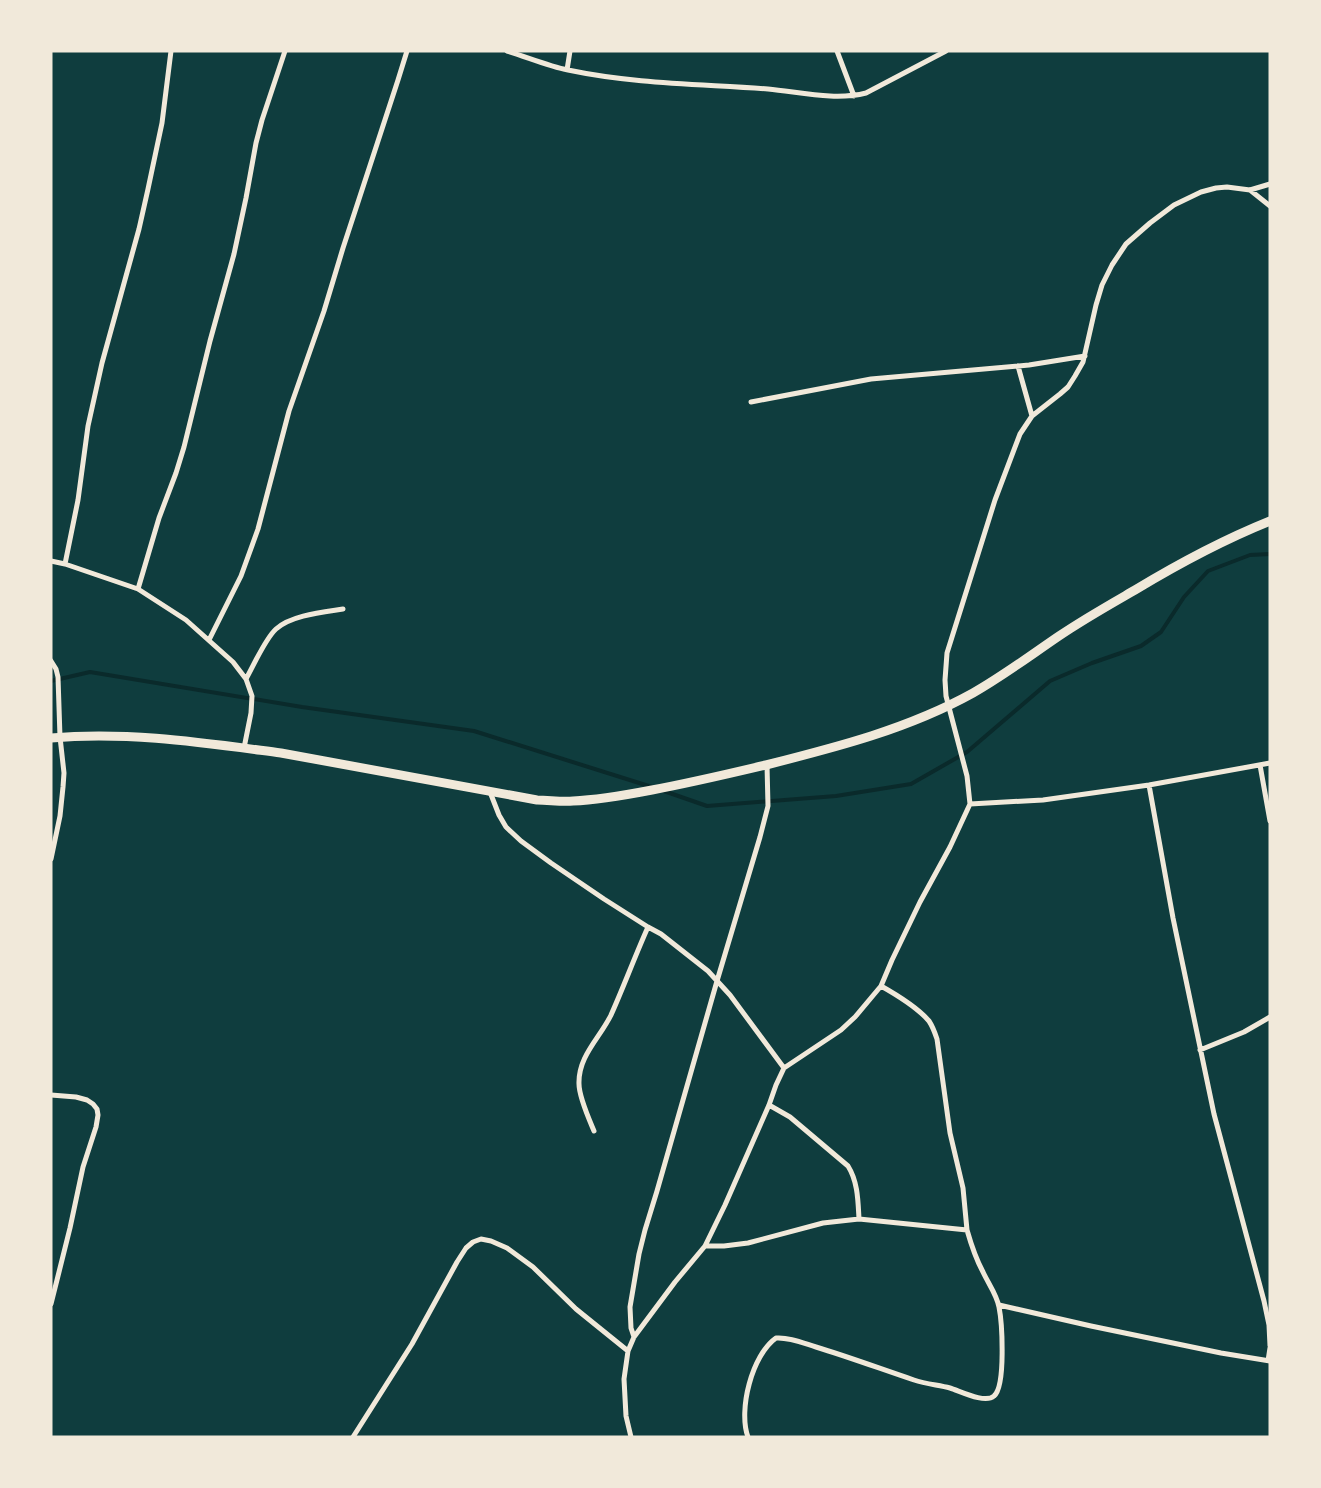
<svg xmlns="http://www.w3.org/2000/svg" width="1321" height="1488" viewBox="0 0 1321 1488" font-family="Lato,sans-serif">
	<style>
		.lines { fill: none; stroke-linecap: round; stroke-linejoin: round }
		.stream { stroke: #0a2a2b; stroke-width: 4 }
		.minor { stroke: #f1e9da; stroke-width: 5 }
		.primary { stroke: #f1e9da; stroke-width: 9 }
	</style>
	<rect width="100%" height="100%" fill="#0f3d3e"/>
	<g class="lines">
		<path class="stream" d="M51,681L90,672L302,707L474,731L652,787
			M661,790L707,806L836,796L911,784L967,752L1050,681L1092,663L1141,646L1161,632L1184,597L1208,571L1250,555L1270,554"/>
		<path class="minor" d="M507,51C527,57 548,66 568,70C634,84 702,84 768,89C800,92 835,101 866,93L946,51
			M837,51L854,96
			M567,70L570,51
			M1250,190L1270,206
			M1018,366L1032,416
			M751,402L871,379L1029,365L1085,356
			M51,561L65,564L138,589L186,620L233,662L246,679L252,696L251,713L244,748
			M65,564L78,500L88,426L102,363L139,229L148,189L162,123L171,51
			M138,589L159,518L176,473L184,447L210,341L234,254L246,198L256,143L262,120L285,51
			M209,640L241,576L258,529L289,411L324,311L343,248L398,80L407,51
			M51,661L56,669L58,677L60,737L64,773L63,787L60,816L51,859
			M246,679C254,665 265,639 276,629C291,615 324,612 343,609
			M1260,765L1270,821
			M1149,785L1173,918L1214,1114L1264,1301L1269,1325L1270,1346
			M490,792L499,815L506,827L521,841L551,863L604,899L648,927L661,934L708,971L730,995L784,1068
			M970,804L1043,800L1149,785L1270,763
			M881,986C897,995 917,1007 929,1021C933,1027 935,1033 937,1039L950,1133L963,1188L967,1230
			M1200,1050L1244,1032L1270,1017
			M51,1095L76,1097L87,1100L93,1104L97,1109L98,1115L96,1127L83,1167L70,1228L51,1304
			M769,1105L790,1117L848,1166C858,1182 858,1201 859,1219
			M594,1131C589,1119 579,1097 579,1084C578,1056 600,1038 611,1015C624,986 635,956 648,927
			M705,1246H724L748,1243L823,1223L859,1219L967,1230C971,1244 976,1259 983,1272C988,1283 997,1295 999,1307C1002,1322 1006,1386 994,1396C985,1404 960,1391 950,1388C938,1385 926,1384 914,1380C881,1369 849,1357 816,1347C803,1343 789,1337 776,1338C752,1355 738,1410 748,1437
			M999,1305L1091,1326L1221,1353L1270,1361
			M634,1337L631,1328L630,1307L639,1254L645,1230L657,1191L717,981L760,837L768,806L767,765
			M1268,1361L1270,1348
			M353,1437L412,1344L457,1262L466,1248L473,1242L481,1239L491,1241L507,1248L533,1267L576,1309L628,1351
			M631,1437L626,1416L624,1379L628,1351L634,1337L675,1282L705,1246L725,1205L769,1105L776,1085L784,1068L841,1030L855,1017L881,986L892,960L920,902L950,847L970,804L967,776L946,696L945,680L947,653L995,500L1020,434L1032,416L1060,394L1068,387L1075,376L1083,362L1096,305L1102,285L1112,265L1126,244L1150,223L1174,205L1201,192L1216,188L1227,187L1250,190L1270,184"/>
		<path class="primary" d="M51,738C128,731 205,743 281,753L537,800C549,800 561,802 573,801C600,800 626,795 652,790C690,783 728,774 766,765C837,747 908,729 973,693C1003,676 1031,655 1059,636C1084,619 1109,605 1135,590C1178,564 1223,540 1270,521"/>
	</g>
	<rect width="1321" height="1488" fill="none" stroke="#f1e9da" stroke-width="105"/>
</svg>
